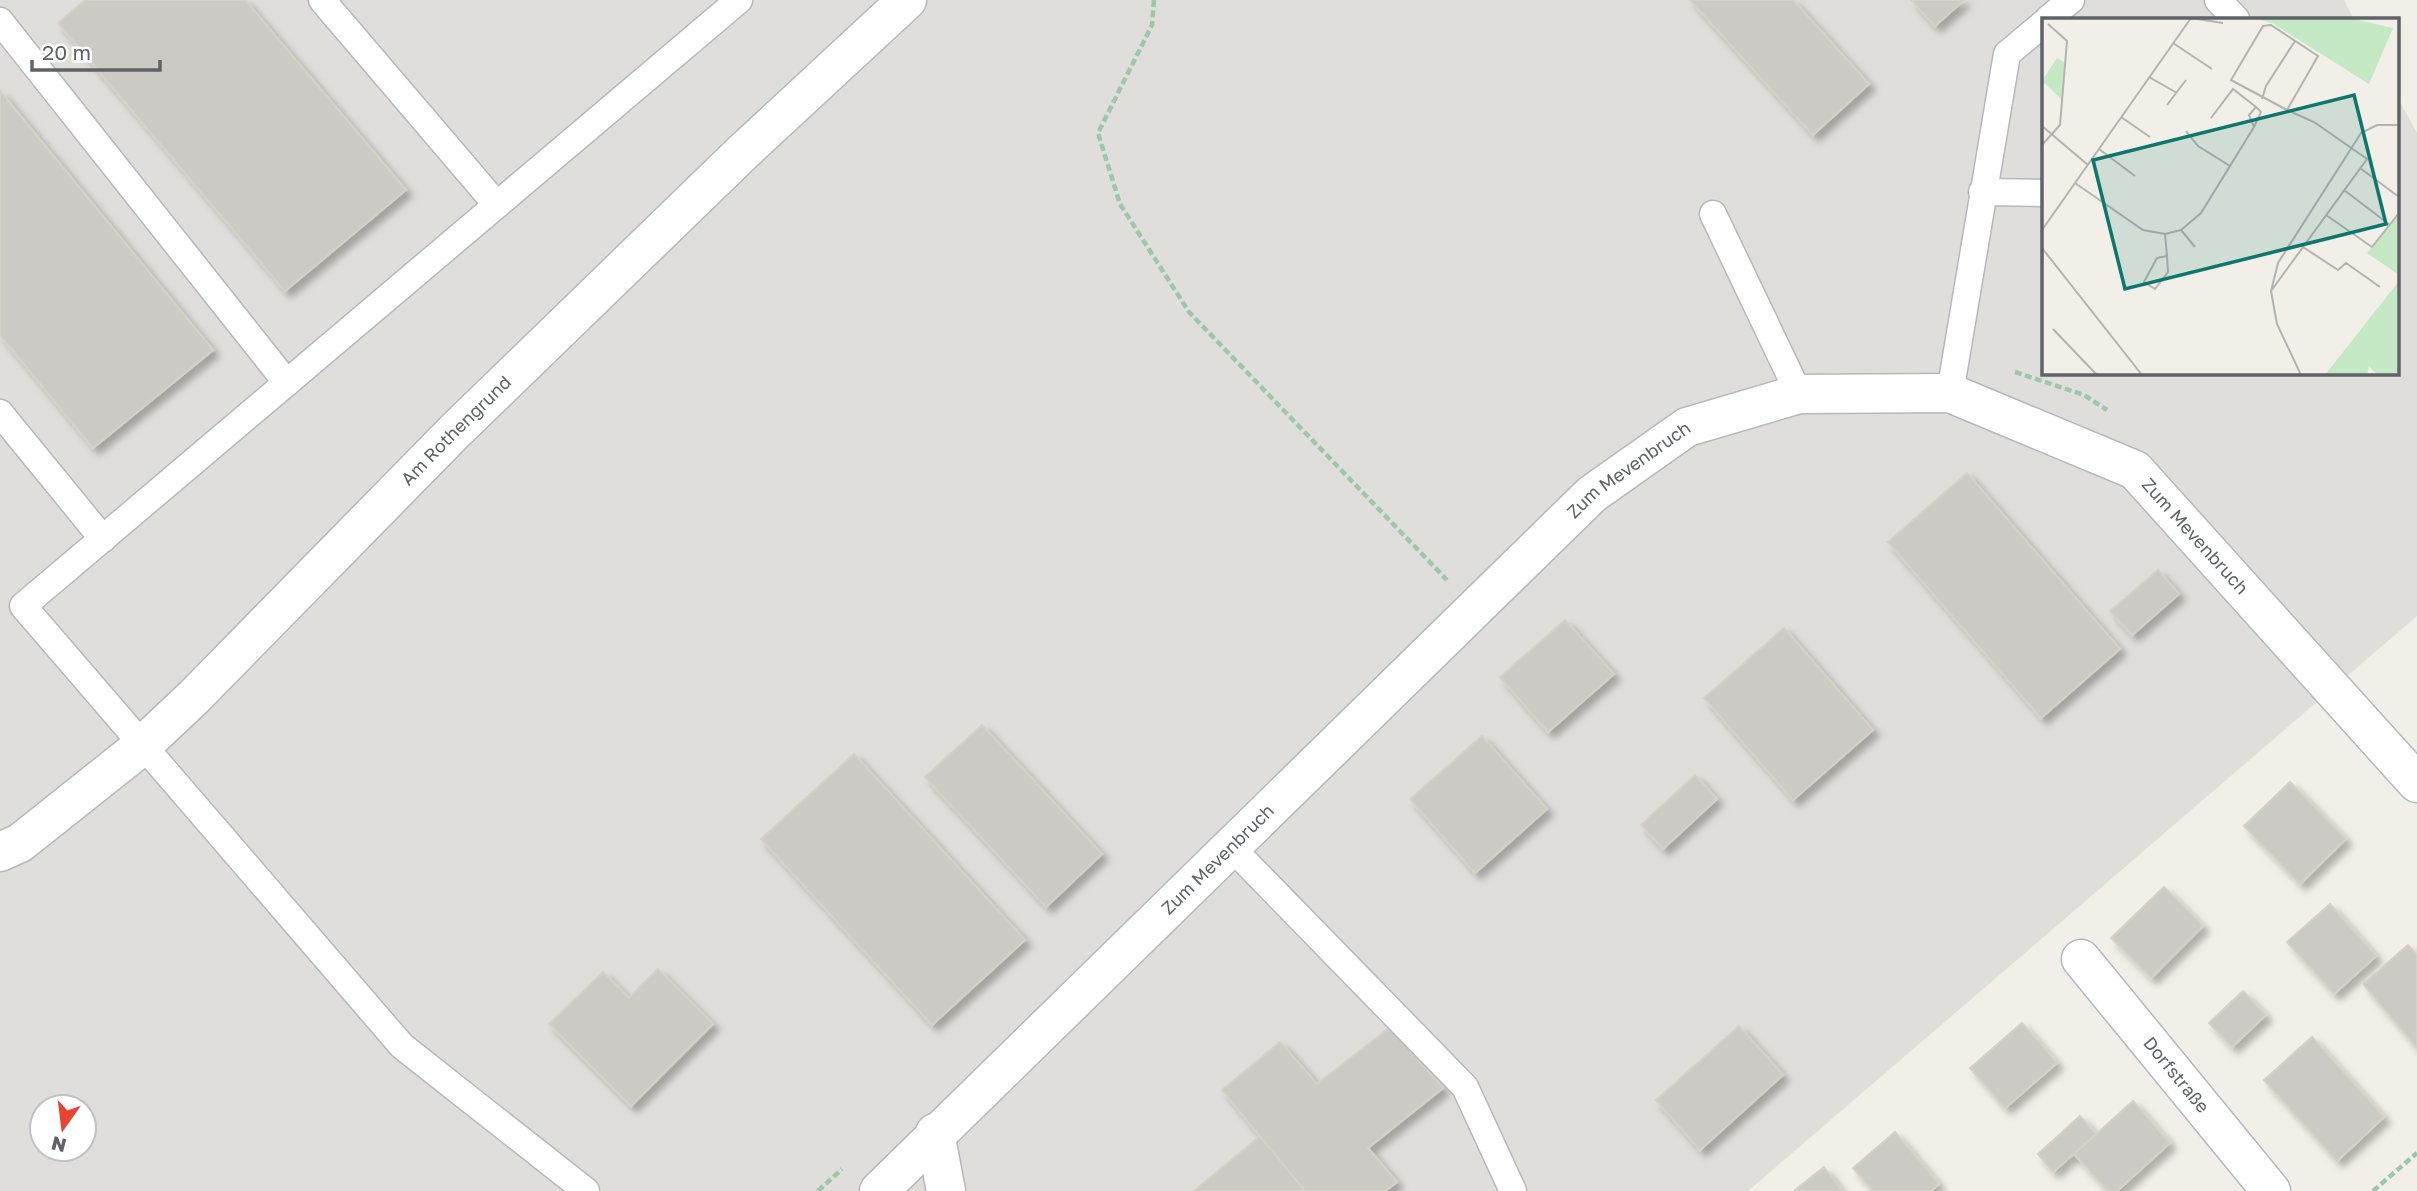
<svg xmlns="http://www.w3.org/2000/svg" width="2417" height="1191" viewBox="0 0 2417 1191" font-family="'Golos Text',sans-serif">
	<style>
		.industrial { fill: #e0deda; fill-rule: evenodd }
		.building { fill: #cccac5; stroke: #d6d1c6; stroke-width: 2; filter: url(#shadow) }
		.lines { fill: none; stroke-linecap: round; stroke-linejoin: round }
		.service-casing { stroke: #b5b8bc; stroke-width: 29 }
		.minor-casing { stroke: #b5b8bc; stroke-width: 41 }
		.path { stroke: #9cc7a9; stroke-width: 4.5; stroke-dasharray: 7 3.5; stroke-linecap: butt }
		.service { stroke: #fff; stroke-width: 26 }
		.minor { stroke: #fff; stroke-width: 38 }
		.labels { text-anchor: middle; stroke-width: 7; stroke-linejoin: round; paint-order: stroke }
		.street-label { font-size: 18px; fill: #5f6368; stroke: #fff }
		.inset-road { fill: none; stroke: #b3b3b1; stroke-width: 2 }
		.view { fill: #0f766e; fill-opacity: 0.15; stroke: #0f766e; stroke-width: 3.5 }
		.inset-edge { fill: none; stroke: #5f6368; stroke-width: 3.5 }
	</style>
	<defs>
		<filter id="shadow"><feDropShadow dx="6" dy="6" stdDeviation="3.5" flood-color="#0004"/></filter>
	</defs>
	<rect width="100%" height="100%" fill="#f1efe8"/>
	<path class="industrial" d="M0,0H2344L2354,19H2044V373H2398V98L2417,133V616L1748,1191H0ZM42,1107H84V1149H42Z"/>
	<path class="building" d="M85,0H245L406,190L285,291L58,23Z
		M1690,0H1793L1869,84L1813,135Z
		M1911,0H1964L1935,26Z
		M0,91L213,350L93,448L0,335Z
		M1967,473L2120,649L2041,718L1888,542Z
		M2158,570L2179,594L2132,635L2110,611Z
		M1565,620L1614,674L1548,732L1500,677Z
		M1784,628L1873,730L1793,800L1704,698Z
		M982,725L1102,854L1046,907L925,777Z
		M1482,736L1547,809L1475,873L1410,799Z
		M854,754L1025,940L932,1025L761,839Z
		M1695,775L1717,799L1663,849L1641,825Z
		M2290,782L2346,839L2300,884L2244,826Z
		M2164,887L2203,926L2151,978L2111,938Z
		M2330,904L2376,956L2334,994L2287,942Z
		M2408,945L2417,955V1048L2363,984Z
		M658,969L713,1024L631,1106L549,1024L603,972L629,998Z
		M2243,991L2266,1015L2232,1047L2209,1023Z
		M2022,1023L2057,1063L2005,1108L1970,1068Z
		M1739,1026L1783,1075L1700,1150L1656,1100Z
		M1390,1027L1443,1088L1368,1148L1397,1182L1385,1191H1305L1222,1090L1280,1042L1317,1084Z
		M2312,1037L2384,1117L2337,1161L2264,1080Z
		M2133,1101L2170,1143L2117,1191H2108L2074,1154Z
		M2080,1116L2096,1134L2053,1172L2038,1154Z
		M1895,1132L1939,1184L1931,1191H1873L1853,1168Z
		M1260,1136L1305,1191H1194Z
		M1824,1167L1842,1191H1795V1190Z"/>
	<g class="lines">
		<defs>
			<path id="service" d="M322,0L497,205
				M2218,0L2236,19
				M2048,19L2071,0
				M0,21L287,383
				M1982,192L2044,193
				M1713,214L1799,394
				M1950,393L2007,54L2044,23
				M0,413L103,539
				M1230,846L1465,1087L1513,1191
				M586,1191L402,1046L23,606L739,0"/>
			<g id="minor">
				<path id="s1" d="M0,852L20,843L142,746L194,697L454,432L743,152L907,0"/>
				<path id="s2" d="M2081,959L2271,1191"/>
				<path d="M935,1133L946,1191"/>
				<path id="s3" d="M879,1191L1592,494L1687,427L1799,394L1950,393L2135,470L2417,783"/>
			</g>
		</defs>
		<use href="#service" class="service-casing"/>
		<use href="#minor" class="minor-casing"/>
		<path class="path" d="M1154,0L1152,25L1098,133L1120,204L1189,312L1447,580
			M2015,372L2084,395L2107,410
			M818,1191L842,1169
			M2373,1191L2417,1153"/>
		<use href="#service" class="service"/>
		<use href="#minor" class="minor"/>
	</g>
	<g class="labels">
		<g class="street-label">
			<text dy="6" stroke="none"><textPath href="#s1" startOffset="623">Am Rothengrund</textPath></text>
			<text dy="6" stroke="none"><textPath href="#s3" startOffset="1041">Zum Mevenbruch</textPath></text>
			<text dy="6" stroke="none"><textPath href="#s3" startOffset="1671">Zum Mevenbruch</textPath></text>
			<text dy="6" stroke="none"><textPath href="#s3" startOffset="474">Zum Mevenbruch</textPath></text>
			<text dy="6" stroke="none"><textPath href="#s2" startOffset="150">Dorfstraße</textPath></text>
		</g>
	</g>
	<g transform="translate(2042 18)">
		<rect width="357" height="357" fill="#f1efe8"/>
		<path d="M212,0H308L351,10L327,66L230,5ZM15,40L23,45L20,82L0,63ZM357,195V257L325,235ZM357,263V357H335L327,348L325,357H283Z" fill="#c5e8c5"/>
		<path class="inset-road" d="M131,25L170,51M107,59L135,75M220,81L224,68L253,23M125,87L144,62M79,99L108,119M169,100L191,71L214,89M0,108L46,147M144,113L156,128L188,148M0,127L18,107L25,23L6,6M57,131L93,158M318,150L357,179M33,165L101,212L123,216L139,212L159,195L212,109L219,94L214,89L207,97L212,109M302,172L348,207M284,197L330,229L357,195M0,212L149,0L181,5M139,212L153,229M123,216L125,238L126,254L113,271L102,264L115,240L125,238M261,229L296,252L304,245L338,269M0,230L100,357M229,273L325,141L272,104L245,92L276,38L229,7L221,8L189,62L245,92M11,311L55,357M259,357L235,306L229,273L236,245L319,115L335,107H357"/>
		<path class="view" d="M312,77L344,206L83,271L51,142Z"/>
		<rect width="357" height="357" class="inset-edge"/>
	</g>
	<g transform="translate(63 1128) rotate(194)"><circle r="33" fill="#ffffff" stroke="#bfc1c3" stroke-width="2"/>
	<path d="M0-5L12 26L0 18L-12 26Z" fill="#ea4335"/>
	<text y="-10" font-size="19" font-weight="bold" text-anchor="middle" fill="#5f6368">N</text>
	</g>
	<path d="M32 60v10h128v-10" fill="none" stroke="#5f6368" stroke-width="3.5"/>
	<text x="42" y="60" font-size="21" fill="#5f6368" stroke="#ffffff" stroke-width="5" paint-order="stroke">20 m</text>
</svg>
